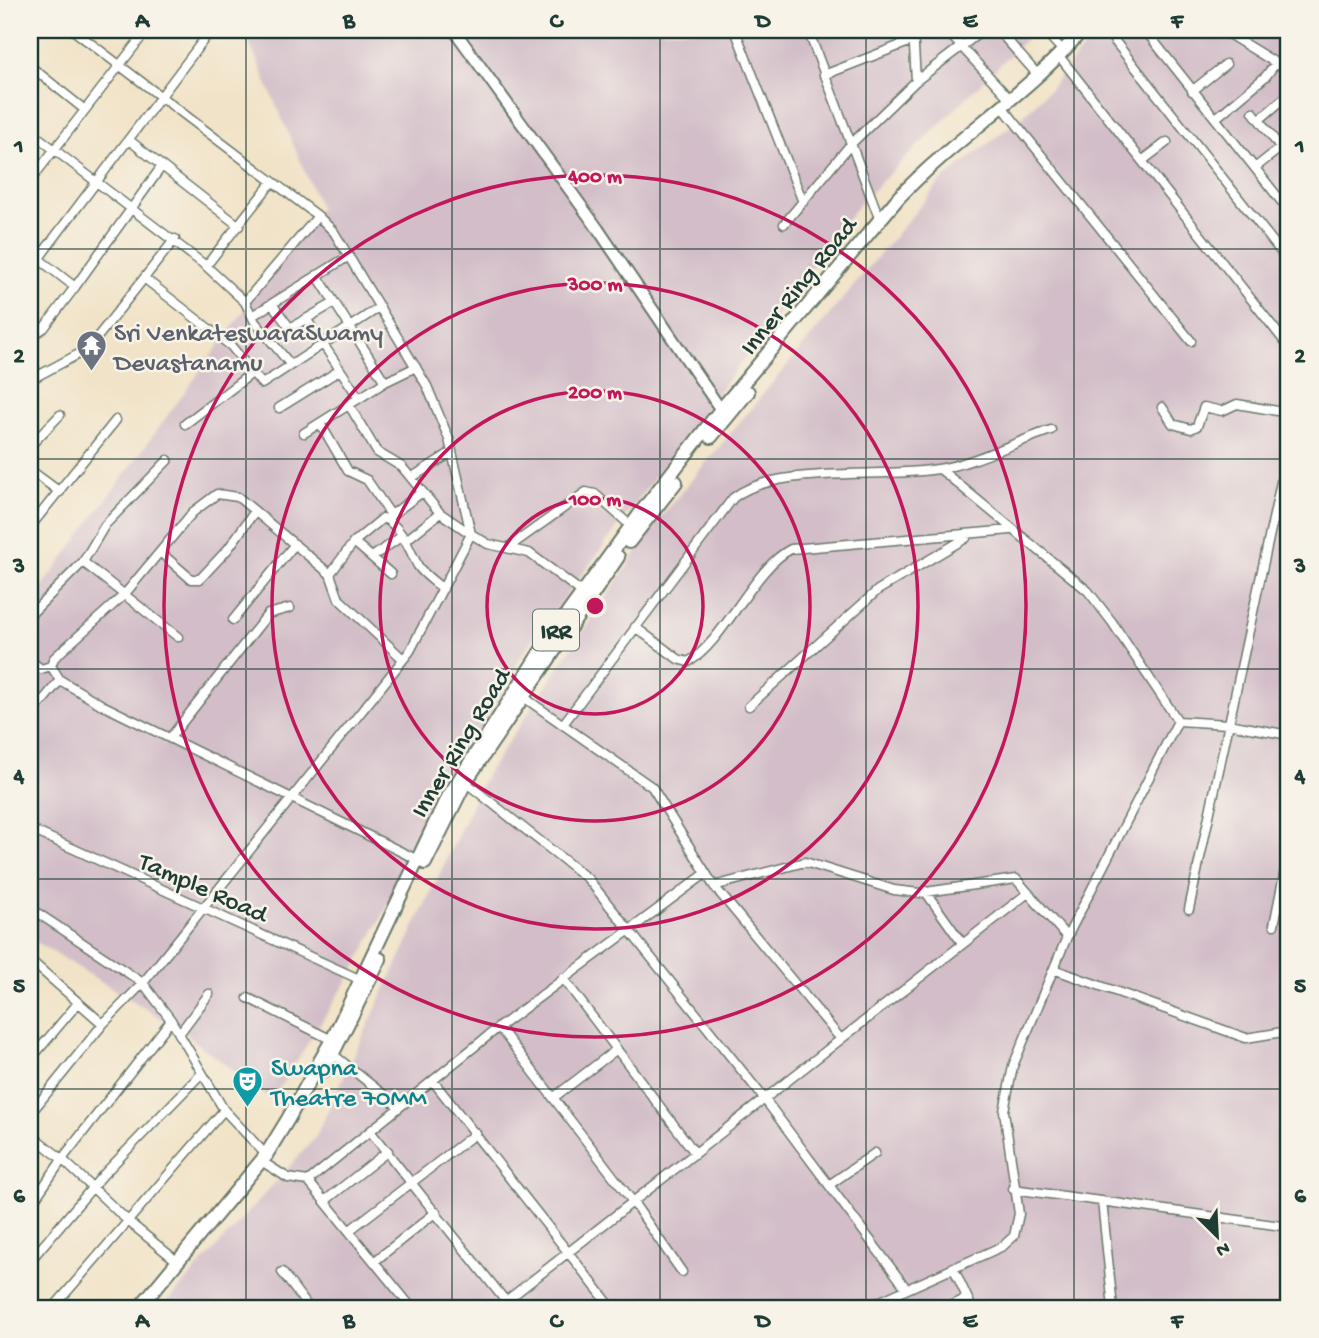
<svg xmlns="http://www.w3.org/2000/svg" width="1319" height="1338" viewBox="0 0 1319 1338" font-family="'Gochi Hand',sans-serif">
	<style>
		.industrial { fill: #d2bdc8 }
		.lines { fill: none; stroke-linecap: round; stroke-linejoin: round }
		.street-casing { stroke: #687767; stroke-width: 11 }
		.secondary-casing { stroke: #687767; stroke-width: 14 }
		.primary-casing { stroke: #687767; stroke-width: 16 }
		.street { stroke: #fff; stroke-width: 8 }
		.secondary { stroke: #fff; stroke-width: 10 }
		.primary { stroke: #fff; stroke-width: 12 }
		.grid { fill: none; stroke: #1f3d34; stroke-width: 2; stroke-opacity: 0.55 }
		.ring { fill: none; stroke: #c2185b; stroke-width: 3.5 }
		.labels { text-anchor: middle; stroke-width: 5; stroke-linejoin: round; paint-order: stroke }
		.shield { fill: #f7f3e8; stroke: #60746a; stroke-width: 2 }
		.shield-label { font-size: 24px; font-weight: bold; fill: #1f3d34 }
		.street-label { font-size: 26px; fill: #1f3d34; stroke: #f7f3e8 }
		.worship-label { font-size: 26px; fill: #5b616d; stroke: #f7f3e8; text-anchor: start }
		.culture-label { font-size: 26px; fill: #0d838f; stroke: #f7f3e8; text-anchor: start }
		.centre { fill: #c2185b; stroke: #f7f3e8; stroke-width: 3.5 }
		.ring-label { font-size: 21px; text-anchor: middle; font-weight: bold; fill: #c2185b; stroke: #f7f3e8; stroke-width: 5; stroke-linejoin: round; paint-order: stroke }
		.neatline { fill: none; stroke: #1f3d34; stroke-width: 2.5 }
		.grid-label { font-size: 23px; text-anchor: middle; font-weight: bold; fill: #1f3d34 }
	</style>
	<rect width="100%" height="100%" fill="#f7f3e8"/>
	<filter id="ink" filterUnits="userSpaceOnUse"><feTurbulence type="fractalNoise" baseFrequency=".0143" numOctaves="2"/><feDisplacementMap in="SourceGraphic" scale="14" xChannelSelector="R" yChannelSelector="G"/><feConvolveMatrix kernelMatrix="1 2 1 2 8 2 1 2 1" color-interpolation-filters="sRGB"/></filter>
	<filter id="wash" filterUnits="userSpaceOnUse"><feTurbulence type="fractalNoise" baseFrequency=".00686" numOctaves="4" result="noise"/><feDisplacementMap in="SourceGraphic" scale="28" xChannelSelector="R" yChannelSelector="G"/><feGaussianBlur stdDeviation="1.57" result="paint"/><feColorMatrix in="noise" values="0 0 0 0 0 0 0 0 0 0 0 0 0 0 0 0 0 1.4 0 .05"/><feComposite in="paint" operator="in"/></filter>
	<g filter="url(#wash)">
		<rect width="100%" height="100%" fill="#f1e3c7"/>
		<path class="industrial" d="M244,30H1035L858,205L520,658L351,975L272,1100L180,1030L30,938V604L320,207Z
			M1098,30H1289V1308H162L315,1138L486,775L659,519L941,181L1024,115L1050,89Z"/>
	</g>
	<g filter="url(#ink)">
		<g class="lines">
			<defs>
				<path id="street" d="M73,30L318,216L334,232L427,386L449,439L471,534L488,544L529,553L583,593
					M735,30L803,202
					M808,30L881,223
					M913,30L916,81
					M946,30L1009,98
					M998,30L1037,74
					M1044,30L1063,51
					M1106,30L1289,262
					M1145,30L1289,211
					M1222,30L1289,71
					M1063,61L1289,347
					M30,66L85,110
					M824,75L914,40
					M1192,91L1226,64
					M1005,110L1191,341
					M1253,112L1289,159
					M1216,118L1266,76L1275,64
					M1259,120L1289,94
					M30,131L206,266L245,302L255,322L290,364
					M1142,161L1167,142
					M162,166L239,226
					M1256,167L1289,141
					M30,181L147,30
					M784,224L850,145L916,81L983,30
					M39,259L75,287L162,166L129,140
					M206,266L272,182
					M30,270L211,30
					M317,275L385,382
					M144,278L231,346L262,384L380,307
					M245,302L318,216
					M272,304L290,328L334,303
					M252,316L349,256
					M307,320L359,398
					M30,337L44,328L75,287
					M30,355L37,376
					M30,380L88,349L175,239
					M1162,407L1173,424L1191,429L1197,426L1204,407L1222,411L1237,404L1289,413
					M279,408L340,370
					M320,423L348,471L367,480L391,515
					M185,424L252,373
					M304,433L385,382L416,367
					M30,446L60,415
					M940,469L1088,591L1112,622L1178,721L1228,724L1289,735
					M30,470L60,492
					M411,478L452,452
					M390,516L421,493
					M30,527L116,420
					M405,541L440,513
					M354,542L330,574L339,599L403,659
					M509,547L586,492L595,494L631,526
					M160,552L191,579H200L228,549L255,511
					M372,557L402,536
					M83,562L105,525L168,460
					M330,574L238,497L217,494L193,512L124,595L54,658L51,666L60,680L102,705L418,860
					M391,574L354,542L383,518C401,525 410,551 418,566C423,574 436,583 443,589
					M30,615L83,562L178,637
					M233,620L295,544
					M635,627L678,659L688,662C723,644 754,567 791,549L1011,530
					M30,660L41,669L51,666
					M522,696L652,787L714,886L840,1038
					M749,706L878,590L966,538
					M30,716L60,680
					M564,723L733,498C775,464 882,479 938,469C972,464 1018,441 1051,430
					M170,738L268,614L290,608
					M464,781L588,879L763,1097L906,1288
					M30,829L361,980
					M714,886L805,862L894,890L919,893L1016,879L1067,937
					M925,891L962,943
					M30,908L143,983L171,1020L224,1110L268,1157
					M1189,909L1289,445
					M1274,925L1289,850
					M30,960L103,1024
					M1056,970L1246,1038L1289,1031
					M563,978L695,1153
					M248,998L332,1040
					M499,1027L633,1202L682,1272
					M179,1034L209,994
					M334,1055L399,1107
					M30,1060L78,1003
					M433,1081L612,1308
					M30,1095L34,1108
					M553,1098L617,1049
					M30,1114L103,1024L143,983L410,651L471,534L440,513L402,467L377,452L349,405
					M370,1131L511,1308
					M30,1134L62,1159L129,1222L178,1262
					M266,1164L288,1178L308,1181L412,1308
					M308,1181L499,1027L705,874
					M829,1185L875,1153
					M1013,1189L1289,1227
					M326,1200L388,1151
					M1102,1201L1113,1308
					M30,1206L66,1154L171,1020
					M350,1230L476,1133
					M30,1261L103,1175L202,1073
					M375,1261L436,1212
					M953,1267L972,1308
					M282,1272L309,1308
					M53,1308L224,1110
					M497,1308L1028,893
					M865,1308L1003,1246L1014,1236L1019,1214L1004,1111L1013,1066L1067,937L1178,721
					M946,1308L967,1298"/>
				<path id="secondary" d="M454,30L598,229L723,413"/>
				<path id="primary" d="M711,437L748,392
					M629,542L676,482
					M425,863L466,781L618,557
					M324,1071L380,959
					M139,1308L266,1155L288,1119L334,1036L445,802L546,643L642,511L722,408L899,197C956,137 1029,93 1082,30"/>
			</defs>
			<use href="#street" class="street-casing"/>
			<use href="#secondary" class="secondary-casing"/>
			<use href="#primary" class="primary-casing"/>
			<use href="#street" class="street"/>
			<use href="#secondary" class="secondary"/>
			<use href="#primary" class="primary"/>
		</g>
	</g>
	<path class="grid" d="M246,30V1308M452,30V1308M660,30V1308M866,30V1308M1074,30V1308M30,249H1289M30,459H1289M30,669H1289M30,879H1289M30,1089H1289"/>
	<g class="ring">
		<circle cx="595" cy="606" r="108"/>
		<circle cx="595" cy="606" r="215"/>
		<circle cx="595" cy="606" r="323"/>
		<circle cx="595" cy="606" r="431"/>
	</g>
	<defs>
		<symbol id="temple-pin" viewBox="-11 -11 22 30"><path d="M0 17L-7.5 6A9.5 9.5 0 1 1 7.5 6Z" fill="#6b7280" stroke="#f7f3e8"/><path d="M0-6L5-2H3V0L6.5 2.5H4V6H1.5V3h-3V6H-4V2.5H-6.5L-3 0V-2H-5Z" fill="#fff"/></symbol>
		<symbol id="theatre-pin" viewBox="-11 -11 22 30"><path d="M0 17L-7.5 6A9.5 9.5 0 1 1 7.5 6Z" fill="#0f9aa8" stroke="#f7f3e8"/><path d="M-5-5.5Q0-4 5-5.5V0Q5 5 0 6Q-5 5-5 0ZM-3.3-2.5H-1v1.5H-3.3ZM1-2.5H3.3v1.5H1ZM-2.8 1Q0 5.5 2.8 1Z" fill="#fff"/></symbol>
	</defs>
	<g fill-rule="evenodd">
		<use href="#temple-pin" x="74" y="328" width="35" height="47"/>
		<use href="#theatre-pin" x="230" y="1064" width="35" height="47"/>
	</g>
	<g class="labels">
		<rect class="shield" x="533" y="609.5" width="46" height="41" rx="5"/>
		<g class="shield-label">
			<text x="556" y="638">IRR</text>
		</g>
		<g class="street-label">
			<text transform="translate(797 285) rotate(-51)" y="9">Inner Ring Road</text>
			<text transform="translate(459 742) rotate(-59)" y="9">Inner Ring Road</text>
			<text transform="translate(204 886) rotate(24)" y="9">Tample Road</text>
		</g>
		<g class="worship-label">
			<text x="114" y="340">Sri VenkateswaraSwamy<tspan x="114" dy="30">Devastanamu</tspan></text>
		</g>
		<g class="culture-label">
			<text x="271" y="1075">Swapna<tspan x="271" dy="30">Theatre 70MM</tspan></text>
		</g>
	</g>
	<circle cx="595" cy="606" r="10" class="centre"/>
	<g class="ring-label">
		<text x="595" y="182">400 m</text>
		<text x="595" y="290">300 m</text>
		<text x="595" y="398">200 m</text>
		<text x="595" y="505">100 m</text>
	</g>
	<rect width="1319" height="1338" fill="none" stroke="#f7f3e8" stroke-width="77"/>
	<g transform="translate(1217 1236) rotate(156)" stroke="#f7f3e8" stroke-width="5" paint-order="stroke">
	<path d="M0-5L12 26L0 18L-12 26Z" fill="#1f3d34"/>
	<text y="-10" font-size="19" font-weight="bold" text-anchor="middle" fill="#1f3d34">N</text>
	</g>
	<rect x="38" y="38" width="1242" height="1262" class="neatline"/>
	<g class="grid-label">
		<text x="142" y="27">A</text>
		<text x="349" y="27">B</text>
		<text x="556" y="27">C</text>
		<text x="763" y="27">D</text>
		<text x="970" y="27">E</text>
		<text x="1177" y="27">F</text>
		<text x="19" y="152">1</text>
		<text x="1300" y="152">1</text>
		<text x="19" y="362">2</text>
		<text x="1300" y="362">2</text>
		<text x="19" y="572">3</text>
		<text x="1300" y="572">3</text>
		<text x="19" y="782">4</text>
		<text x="1300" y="782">4</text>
		<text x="19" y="992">5</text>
		<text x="1300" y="992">5</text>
		<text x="19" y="1202">6</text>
		<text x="1300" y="1202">6</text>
		<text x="142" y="1327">A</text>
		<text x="349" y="1327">B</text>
		<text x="556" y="1327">C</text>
		<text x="763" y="1327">D</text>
		<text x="970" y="1327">E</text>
		<text x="1177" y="1327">F</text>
	</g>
</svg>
